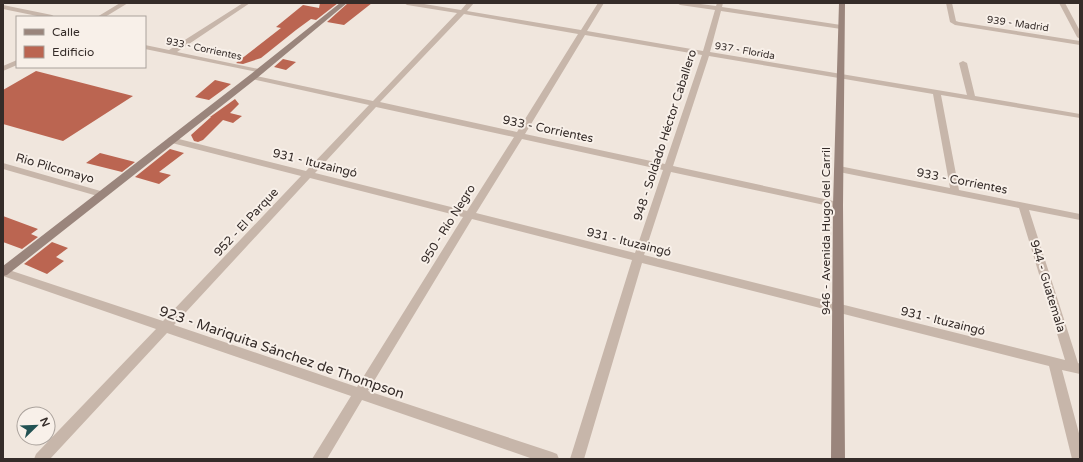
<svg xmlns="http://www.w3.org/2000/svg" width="1083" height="462" viewBox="0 0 1083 462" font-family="'Varela Round',sans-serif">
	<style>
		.building { fill: #bb6551 }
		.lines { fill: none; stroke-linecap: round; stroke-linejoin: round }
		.minor { fill: #c7b6aa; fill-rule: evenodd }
		.secondary { fill: #9a857c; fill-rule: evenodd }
		.labels { text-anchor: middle; stroke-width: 4; stroke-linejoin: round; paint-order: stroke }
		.far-street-label { font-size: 10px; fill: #352c29; stroke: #f8f0e9 }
		.street-label { font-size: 12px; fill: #352c29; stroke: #f8f0e9 }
		.near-street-label { font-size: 14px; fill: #352c29; stroke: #f8f0e9 }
	</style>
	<rect width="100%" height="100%" fill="#f0e6dd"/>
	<path class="building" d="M320,3H338L316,20L311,19L296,30L261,58L243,64L236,63L281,28L276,27L303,5L319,8Z
		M348,3H372L344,25L327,22Z
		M283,59L296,62L286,70L274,67Z
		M36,71L133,96L63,141L3,124V90Z
		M215,80L231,84L209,100L195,97Z
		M235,99L239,104L230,113L242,116L233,123L223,120L203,140L198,142L194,141L191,135L211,117H210Z
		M170,149L184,153L159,172L171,175L159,184L135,177Z
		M100,153L135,162L122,172L86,163Z
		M3,216L38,229L31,234L38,237L22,249L3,242Z
		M52,242L68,248L56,257L64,261L47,274L24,264Z"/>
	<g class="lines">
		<path class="minor" d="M120,3H128L105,17H97Z
			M243,3H250L177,52L259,69H262V73L145,49V45L169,50Z
			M404,3H418L461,10L467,3H474L467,11L581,30L598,3H604L587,31L703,51L715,10L680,5L677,3H693L716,6L717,3H723L722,7L841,25L844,27L841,29L721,11L710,52L967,95L959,63L963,61L967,63L975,96L1080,114V118L941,95L959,190L1080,214V220L1029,210L1078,363L1080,364V374L1062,370L1080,437V459H1072L1049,366L642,263L584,459H570L632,260L472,219L368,391L552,452L557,454L559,459H533L362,400L327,459H312L351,396L167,333L50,459H34L36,454L156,329L3,276V268L163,321L301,176L168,142L167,140L168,138L171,137L306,171L369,105L252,79L248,77L252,75L373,101L457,13L407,5ZM464,14L578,34L517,132L380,102ZM585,35L702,55L665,164L525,134ZM709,56L933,94L950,188L839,166L834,169L839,172L1019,208L1065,360L644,255L671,172L838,208L843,205L838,202L673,166ZM376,107L514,137L467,211L315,173ZM522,139L663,170L635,253L476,213ZM310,178L463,217L357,387L174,325Z
			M946,3H952L956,21L959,22L1080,41V45L955,25L950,22Z
			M1059,3H1065L1080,31V39L1077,37Z
			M3,5L52,15L55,17H42L3,9Z
			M17,60V65L3,71V66Z
			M3,163L104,192L106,194L101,197L3,169Z"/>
		<path class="secondary" d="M340,3H347L257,78L7,275L3,276V266L251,74Z
			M839,3H845L843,205L845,459H831L833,205Z"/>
	</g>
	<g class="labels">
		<g class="far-street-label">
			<text transform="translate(1018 23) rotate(8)" y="4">939 - Madrid</text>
			<text transform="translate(204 48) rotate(12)" y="4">933 - Corrientes</text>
			<text transform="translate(745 50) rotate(10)" y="4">937 - Florida</text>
		</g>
		<g class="street-label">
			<text transform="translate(548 129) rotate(12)" y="4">933 - Corrientes</text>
			<text transform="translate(665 135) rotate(-72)" y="4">948 - Soldado Héctor Caballero</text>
			<text transform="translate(315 163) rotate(14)" y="4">931 - Ituzaingó</text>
			<text transform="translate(55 168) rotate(16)" y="4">Rio Pilcomayo</text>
			<text transform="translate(962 181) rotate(11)" y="4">933 - Corrientes</text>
			<text transform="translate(246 222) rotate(-47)" y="4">952 - El Parque</text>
			<text transform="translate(448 224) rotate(-58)" y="4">950 - Río Negro</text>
			<text transform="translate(826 231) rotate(-90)" y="4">946 - Avenida Hugo del Carril</text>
			<text transform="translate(629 242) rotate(14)" y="4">931 - Ituzaingó</text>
			<text transform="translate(1048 286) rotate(73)" y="4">944 - Guatemala</text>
			<text transform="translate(943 321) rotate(14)" y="4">931 - Ituzaingó</text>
		</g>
		<g class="near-street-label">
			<text transform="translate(282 352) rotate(19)" y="5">923 - Mariquita Sánchez de Thompson</text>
		</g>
	</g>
	<rect width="1083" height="462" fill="none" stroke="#352c29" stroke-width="8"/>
	<rect x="16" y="16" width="130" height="52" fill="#f8f0e9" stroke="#aaa29c"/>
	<rect x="24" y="29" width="20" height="6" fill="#9a857c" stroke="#aaa29c"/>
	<text x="52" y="36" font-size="12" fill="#352c29">Calle</text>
	<rect x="24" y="46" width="20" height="12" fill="#bb6551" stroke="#aaa29c"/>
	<text x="52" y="56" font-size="12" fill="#352c29">Edificio</text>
	<g transform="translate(36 426) rotate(67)"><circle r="19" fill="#f8f0e9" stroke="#aaa29c"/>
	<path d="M0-3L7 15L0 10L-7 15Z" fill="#225253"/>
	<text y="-6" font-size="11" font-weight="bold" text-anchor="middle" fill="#352c29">N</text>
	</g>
</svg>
